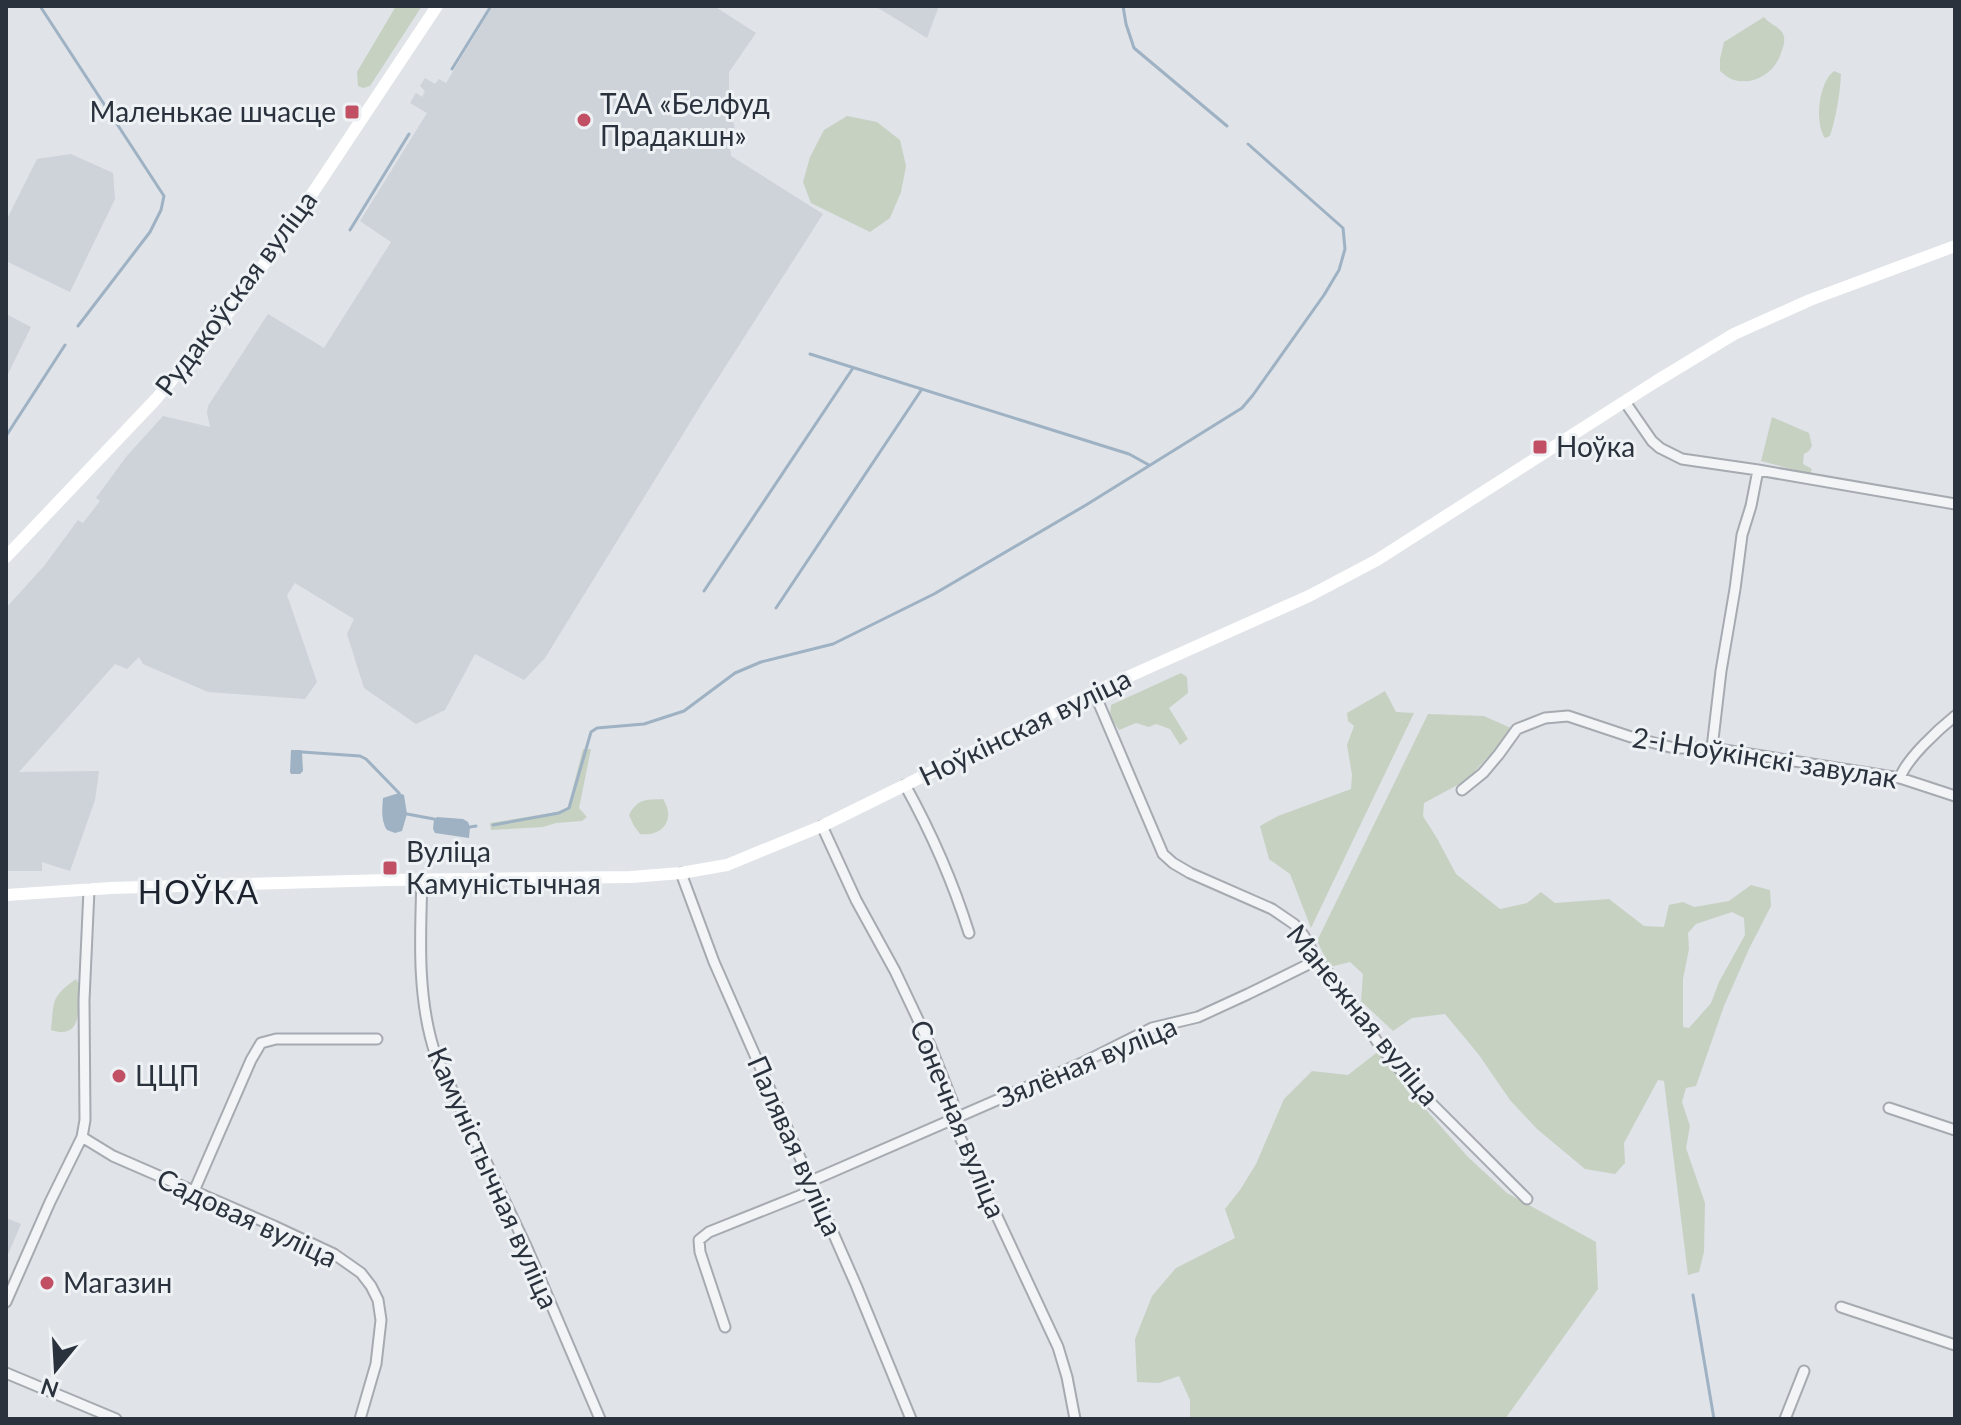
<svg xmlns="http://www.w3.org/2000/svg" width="1961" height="1425" viewBox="0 0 1961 1425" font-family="Lato,sans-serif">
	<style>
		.built { fill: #ced2d9 }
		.green { fill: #c6d1c2; fill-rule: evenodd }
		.water { fill: #9eb2c4 }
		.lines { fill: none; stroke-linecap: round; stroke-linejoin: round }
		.stream { stroke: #9eb2c4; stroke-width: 3 }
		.street-casing { stroke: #a6aab1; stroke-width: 13 }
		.street { stroke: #f2f4f6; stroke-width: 9 }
		.secondary { stroke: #fff; stroke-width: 12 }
		.poi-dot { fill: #c25064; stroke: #eff2f5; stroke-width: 3 }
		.labels { text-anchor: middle; stroke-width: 6; stroke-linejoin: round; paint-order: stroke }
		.poi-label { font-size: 28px; fill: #2a323d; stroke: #eff2f5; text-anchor: start }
		.street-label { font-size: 28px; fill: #2a323d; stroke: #eff2f5 }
		.quarter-label { font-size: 32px; letter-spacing: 2px; fill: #1c232e; stroke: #eff2f5 }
	</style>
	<rect width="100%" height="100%" fill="#e0e3e8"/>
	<path class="built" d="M493,6H714L756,33L729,72V105L737,137L735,143L730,146L731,156L823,214L704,400L545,658L524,680L475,654L445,710L416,724L364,688L347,634L354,619L295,583L287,595L317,682L305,699L208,692L143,664L139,657L127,669L115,664L19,772L99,771L95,800L70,871L42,862V871H6V608L44,566L78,520L83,523L100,501L96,498L126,457L163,416L210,427L207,413L208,406L268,314L324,348L391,242L360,221L427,113L410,103L416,93L422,97L425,91L420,86L425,78L435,84L439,79L446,83Z
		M875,6H939L927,38Z
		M71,154L113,173L115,199L70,292L6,261V221L37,159Z
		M6,314L31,327L6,378Z
		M6,1218L21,1224L6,1259Z"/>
	<path class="green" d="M396,6H422L370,86L363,88L358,86L357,72Z
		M1764,17C1769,24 1779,26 1783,34C1786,40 1783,48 1781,53C1775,73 1752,87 1731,79C1727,77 1724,74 1720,71V59L1724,42Z
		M1834,71L1841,74C1840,95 1836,117 1830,136L1825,138C1814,123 1819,82 1834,71Z
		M847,116L877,122L900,140L906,166L901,192L890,218L870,232L811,203L803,182L810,157L824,130Z
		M1772,417L1809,433L1812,446L1809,451L1804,454L1803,464L1812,469L1810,474L1761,461Z
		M1181,673L1187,677L1188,693L1169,708L1188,739L1180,745L1170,729L1156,724L1149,727L1136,723L1119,730L1110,717L1111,705Z
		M1385,691L1396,712L1414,713L1311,928L1290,874L1269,859L1260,826L1278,816L1351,789L1352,775L1347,745L1354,726L1348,721L1347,713Z
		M1428,714L1484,716L1513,729L1467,780L1424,803L1423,816L1438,840L1456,874L1500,909L1527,903L1541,892L1555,903L1609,899L1644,926L1664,927L1669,905L1683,902L1694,907L1729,901L1751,885L1770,890L1771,906L1749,949L1724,1006L1696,1086L1686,1088L1682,1102L1690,1126L1686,1148L1705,1203L1704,1252L1699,1272L1688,1275L1664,1081L1658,1080L1624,1143L1625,1163L1615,1174L1585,1169L1537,1129L1510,1100L1479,1055L1445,1014L1412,1018L1393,1031L1361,1001L1363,974L1350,962L1330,967L1317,941ZM1732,912L1744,918L1745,935L1719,982L1711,1003L1689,1028L1683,1027V979L1689,949L1688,933L1696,924Z
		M583,749H591L579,808L587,817L582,821L556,823L543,827L491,830L490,823L557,812L568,807Z
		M663,799C676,819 663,837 640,834L634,826L629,815C638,798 646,800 663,799Z
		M76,979L79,984C78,1005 84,1041 51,1030C54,1000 51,997 76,979Z
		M1380,1050L1411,1093L1468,1157L1507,1193L1596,1242L1598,1289L1505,1419H1190V1400L1179,1376L1159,1383L1137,1382L1135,1339L1152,1296L1176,1268L1235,1238L1225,1209L1240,1190L1256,1164L1284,1099L1312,1071L1348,1075Z"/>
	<path class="water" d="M291,750H301L302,752L303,771L300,774H291L290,772Z
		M399,793L404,795L407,814L402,831L395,833L387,830C381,821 382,809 383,798Z
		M437,817L463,819L468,822L470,827L469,838L435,833L433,829L434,819Z"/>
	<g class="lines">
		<path class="stream" d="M40,6L164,196L161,210L150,232L78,326
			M1123,6L1126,24L1134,48L1227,126
			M452,69L491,6
			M350,230L409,134
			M810,354L1129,454L1149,465
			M6,436L65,345
			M704,591L853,368
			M776,608L922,389
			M302,752L360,756L366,759L399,793
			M407,814L434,819
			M493,825L559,813L569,808L591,732L597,728L644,724L684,711L735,673L761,662L833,644L934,594L1086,505L1242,408L1253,395L1324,295L1339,270L1345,249L1343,228L1248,144
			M470,827L476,826
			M1693,1295L1714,1419"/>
		<defs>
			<path id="street" d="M1625,402L1652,441L1660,448L1682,459L1758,470L1955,504
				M1094,692L1163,854L1173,863L1190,873L1272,909L1294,924L1304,936L1317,960L1332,977L1381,1047L1415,1087L1527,1199
				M1712,748L1721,671L1735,589L1742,535L1751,506L1758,470
				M1900,778C1906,759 1939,729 1955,716
				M905,785C931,832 953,882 969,933
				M1462,790L1483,773L1499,754L1517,729L1545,718L1568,716L1631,737L1674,748H1712L1900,778L1955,796
				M822,826L856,900L895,971L930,1045L953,1103L952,1120L1058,1347L1067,1377L1075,1419
				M681,873L714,962L856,1285L911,1419
				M422,880C420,938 417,1001 436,1056L527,1248L600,1419
				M1889,1108L1955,1130
				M82,1137L113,1156L274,1226L334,1254L361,1273L371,1286L378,1300L381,1320L376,1364L360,1419
				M811,1181L1082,1063L1152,1028L1198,1017L1248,994L1317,960
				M194,1191L251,1060L261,1043L276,1039H377
				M6,1302L50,1202L82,1137L85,1120L84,1000L89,890
				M1841,1307L1955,1345
				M725,1327L700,1252L699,1240L709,1232L814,1190
				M6,1373L116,1419
				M1785,1419L1804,1371"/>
		</defs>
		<use href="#street" class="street-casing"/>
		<use href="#street" class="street"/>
		<path class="secondary" d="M6,557L156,399L233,307L282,239L437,6
			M6,895L111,888L387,880L631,877L681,873L727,865L822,826L1094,692L1309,596L1377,560L1655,382L1734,334L1810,300L1955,246"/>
	</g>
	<g class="poi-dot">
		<rect x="344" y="104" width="16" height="16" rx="4"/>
		<circle cx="584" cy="120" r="8"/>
		<rect x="1532" y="439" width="16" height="16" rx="4"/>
		<rect x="382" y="860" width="16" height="16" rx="4"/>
		<circle cx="119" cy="1076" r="8"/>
		<circle cx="47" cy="1283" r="8"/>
	</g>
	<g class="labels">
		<g class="poi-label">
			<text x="600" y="114">ТАА «Белфуд<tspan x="600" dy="32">Прадакшн»</tspan></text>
			<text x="336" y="122" text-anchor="end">Маленькае шчасце</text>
			<text x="1556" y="457">Ноўка</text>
			<text x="406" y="862">Вуліца<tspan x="406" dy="32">Камуністычная</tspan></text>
			<text x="135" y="1086">ЦЦП</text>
			<text x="63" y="1293">Магазин</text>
		</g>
		<g class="street-label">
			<text transform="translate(236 293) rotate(-53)" y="10">Рудакоўская вуліца</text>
			<text transform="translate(1025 727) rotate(-26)" y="10">Ноўкінская вуліца</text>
			<text transform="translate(1765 758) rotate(9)" y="10">2-і Ноўкінскі завулак</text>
			<text transform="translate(1363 1015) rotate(51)" y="10">Манежная вуліца</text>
			<text transform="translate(1087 1062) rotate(-23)" y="10">Зялёная вуліца</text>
			<text transform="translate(958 1119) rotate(68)" y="10">Сонечная вуліца</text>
			<text transform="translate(795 1146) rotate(66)" y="10">Палявая вуліца</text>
			<text transform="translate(493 1178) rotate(66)" y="10">Камуністычная вуліца</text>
			<text transform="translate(247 1218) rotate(25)" y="10">Садовая вуліца</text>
		</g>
		<g class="quarter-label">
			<text x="199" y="904">НОЎКА</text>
		</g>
	</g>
	<rect width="1961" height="1425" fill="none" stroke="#2a323d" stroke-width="16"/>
	<g transform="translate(56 1369) rotate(198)" stroke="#eff2f5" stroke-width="6" paint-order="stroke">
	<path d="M0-6L14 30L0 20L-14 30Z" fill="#2a323d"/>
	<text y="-12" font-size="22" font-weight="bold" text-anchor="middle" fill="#2a323d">N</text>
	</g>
</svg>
